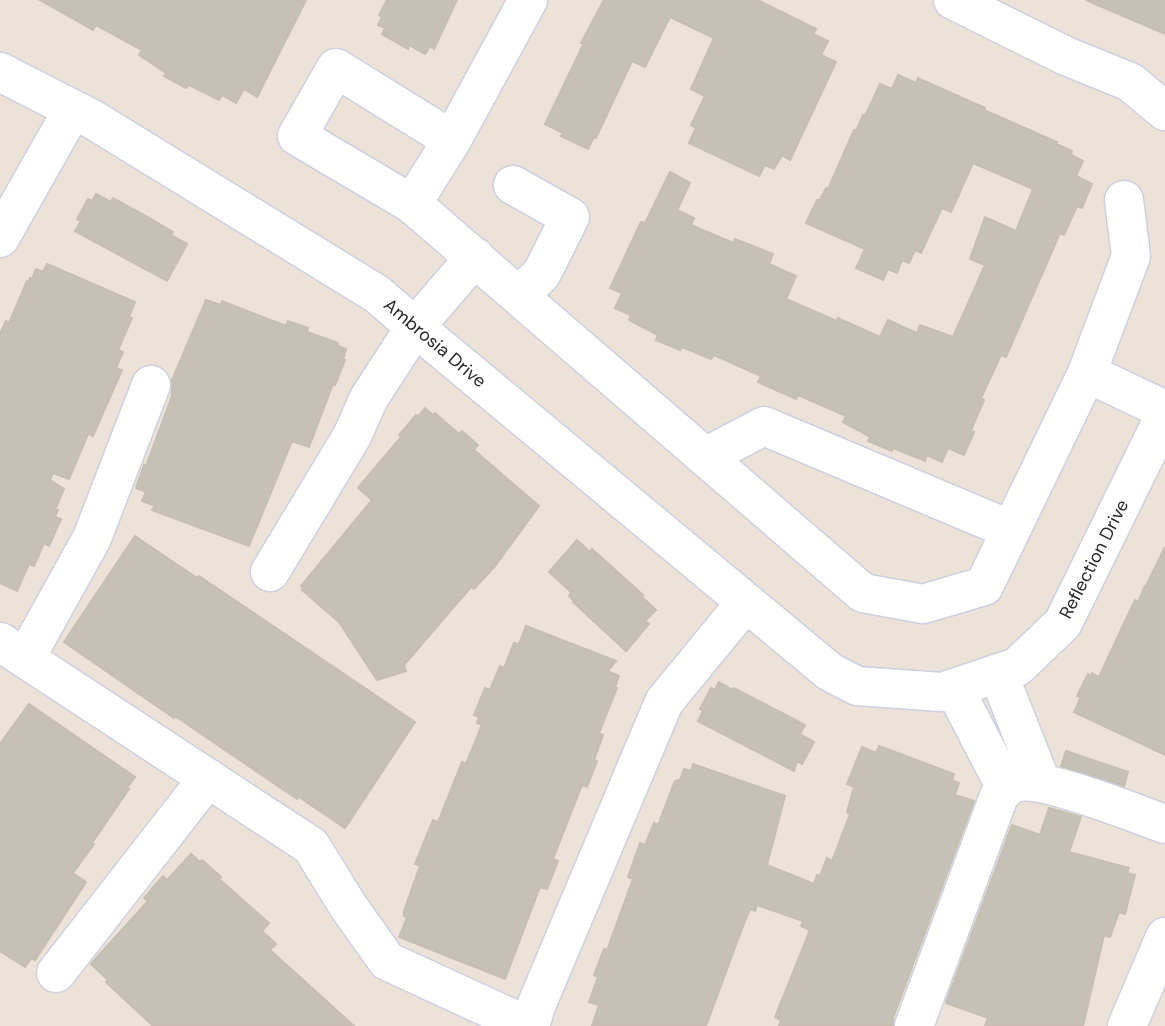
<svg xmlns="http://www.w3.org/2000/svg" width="1165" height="1026" viewBox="0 0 1165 1026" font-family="'DM Sans',sans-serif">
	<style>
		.building { fill: #c5c1b6; stroke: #c6bfb1; stroke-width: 2 }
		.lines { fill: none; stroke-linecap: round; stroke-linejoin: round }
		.minor-casing { stroke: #ccd0e2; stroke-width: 41 }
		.minor { stroke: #fff; stroke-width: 38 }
		.labels { text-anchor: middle; stroke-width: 7; stroke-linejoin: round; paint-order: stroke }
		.street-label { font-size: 18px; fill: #272727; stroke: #fff }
	</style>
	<rect width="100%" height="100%" fill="#ece2d7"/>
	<path class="building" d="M40,0H306L257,97L244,89L236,103L222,95L219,100L189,85L186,88L164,76L166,73L139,55L142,50L96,25L93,30Z
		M387,0L390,2L391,0H457L434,49L430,46L425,54L409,45L408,49L382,34L385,28L378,25L382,17L379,15Z
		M604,0H758L816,29L813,34L828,41L821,55L836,62L790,160L782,155L774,169L765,165L759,176L689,143L696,128L691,125L705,96L691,89L714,38L670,17L645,67L632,61L596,138L594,137L588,149L561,136L563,133L545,124L584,43H581Z
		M1086,0H1165V34Z
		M898,75L916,83L918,78L985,108L984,110L1057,142L1056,144L1072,151L1071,155L1083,161L1076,176L1092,184L1082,208L1077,206L1064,235L1060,233L1006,357L1001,355L981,398L984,400L971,430L974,432L964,455L948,448L942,462L927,455L925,461L893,448L892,451L868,441L870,437L843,422L846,416L798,395L796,399L758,382L761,376L714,355L711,359L682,347L680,350L656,340L658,335L629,320L631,315L615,308L622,293L610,288L641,222L645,223L670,172L690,183L677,210L694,218L691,225L733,243L735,239L773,254L769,264L796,276L786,299L837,321L838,318L880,337L888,320L917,333L920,325L953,337L985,265L970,259L985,217L1016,231L1033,189L973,163L951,212L942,208L921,253L915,250L909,263L902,260L897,273L888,269L883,280L856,268L865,249L806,223L817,200H820L826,188L828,189L854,130L856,131L863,115L865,116L880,84L892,89Z
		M96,194L111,202L113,198L146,216L173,232L171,235L187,244L167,281L75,231L81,221L77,219L88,199L92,201Z
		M47,264L135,302L129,317L132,318L118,350L123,352L116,368L122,370L93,436L88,434L69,479L53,473L50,480L64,489L55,510H58L55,517L61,519L49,546L44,543L34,566L29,564L17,591L0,583V334L6,321L9,323L27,281L29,282L30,278L32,279L36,269L43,272Z
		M206,300L221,305L222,301L286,326L288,321L308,328L307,332L338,343V346L346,349L343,360H345L335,385L333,384L309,447L292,441L249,546L152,510L155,506L142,501L146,492L136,488L144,465L146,466L172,396V380Z
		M425,408L433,415L435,413L459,434L462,431L478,445L474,450L539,506L495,566L474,589L471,587L404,665L406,671L377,680L339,622L302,590L304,589L301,586L372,500L358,488L401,437L399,435L416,415L418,417Z
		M135,536L197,578L199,576L415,722L345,828L299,797L297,799L175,716L174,718L64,642Z
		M577,540L590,552L592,549L643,595L642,597L656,610L645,621L649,624L626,651L573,602L574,601L569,596L571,592L549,572Z
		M1165,547V755L1074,712L1081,697L1077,696L1088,674L1091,676L1092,673L1099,677L1135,600L1138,602L1145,586H1146Z
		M526,626L616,661L608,671L619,676L615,687L617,688L599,733L603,735L594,760L597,761L587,787L582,785L553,859L558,861L547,889L540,887L505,979L399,937L407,918L404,916V911L420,866L415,864L433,820L438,822L462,762L466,764L482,725L477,723L479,717L474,715L485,688L490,690L500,666L504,668L514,643L519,644Z
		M719,682L733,690L734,688L805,725L800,734L814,742L802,764L797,761L794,771L698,721L703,711L700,709L711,688L715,690Z
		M29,704L135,777L127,788L129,789L92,843L94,844L73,873L86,882L35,960L32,958L25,967L0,951V744Z
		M879,746L954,774L952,780L959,783L955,795L974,801L893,1018V1026H779L781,1020L775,1017L810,930L801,926L803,921L757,905L755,911L750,909L743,926L706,1026H592L599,1005L589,1002L598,977L594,975L604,949L607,950L633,879L628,877L640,843L645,845L654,823L658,825L675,781L680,780L684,769L691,771L693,764L785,796L767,865L814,884L817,875L820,876L827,858L832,861L850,814L847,812L854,787L847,784L862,747L876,753Z
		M1066,751L1128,772L1124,786L1061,766Z
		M1049,808L1081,817L1069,852L1129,868L1127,873L1135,875L1125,914L1119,912L1110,937L1104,935L1083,1026H985L988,1018L946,1003L1012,825L1040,835Z
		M191,854L200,862L202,860L221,877L219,879L269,923L262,931L276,944L270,950L354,1026H153L106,982L108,980L91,964L148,901L144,898L163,876L167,880Z"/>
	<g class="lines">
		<defs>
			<path id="minor" d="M953,0L1066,56L1130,82L1165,111
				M0,72L92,119L377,294L415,327L830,672L857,686L942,692L1017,667L1063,623L1165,415
				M452,140L336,68L297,136L412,204L863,593L923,604L984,586L1087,373L1131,256L1124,200
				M513,185L570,217L542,273L519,296
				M412,204L452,140L528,0
				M0,238L73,109
				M1087,373L1165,410
				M705,457L764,426L1011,530
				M270,572L352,436L369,398L415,327L475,257
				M0,642L311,846L348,906L387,961L528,1026
				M26,657L92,538L151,385
				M998,673L1041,782
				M954,688L1006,788
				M56,973L208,778
				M530,1026L536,1006L664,702L746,602
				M914,1026L999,796C1004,790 1008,785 1016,783C1041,775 1136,814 1165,824
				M1127,1026L1165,937"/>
		</defs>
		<use href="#minor" class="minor-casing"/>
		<use href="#minor" class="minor"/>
	</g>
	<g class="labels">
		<g class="street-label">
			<text transform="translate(435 343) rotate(40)" y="6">Ambrosia Drive</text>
			<text transform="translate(1094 559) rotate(-63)" y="6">Reflection Drive</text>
		</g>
	</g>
</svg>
